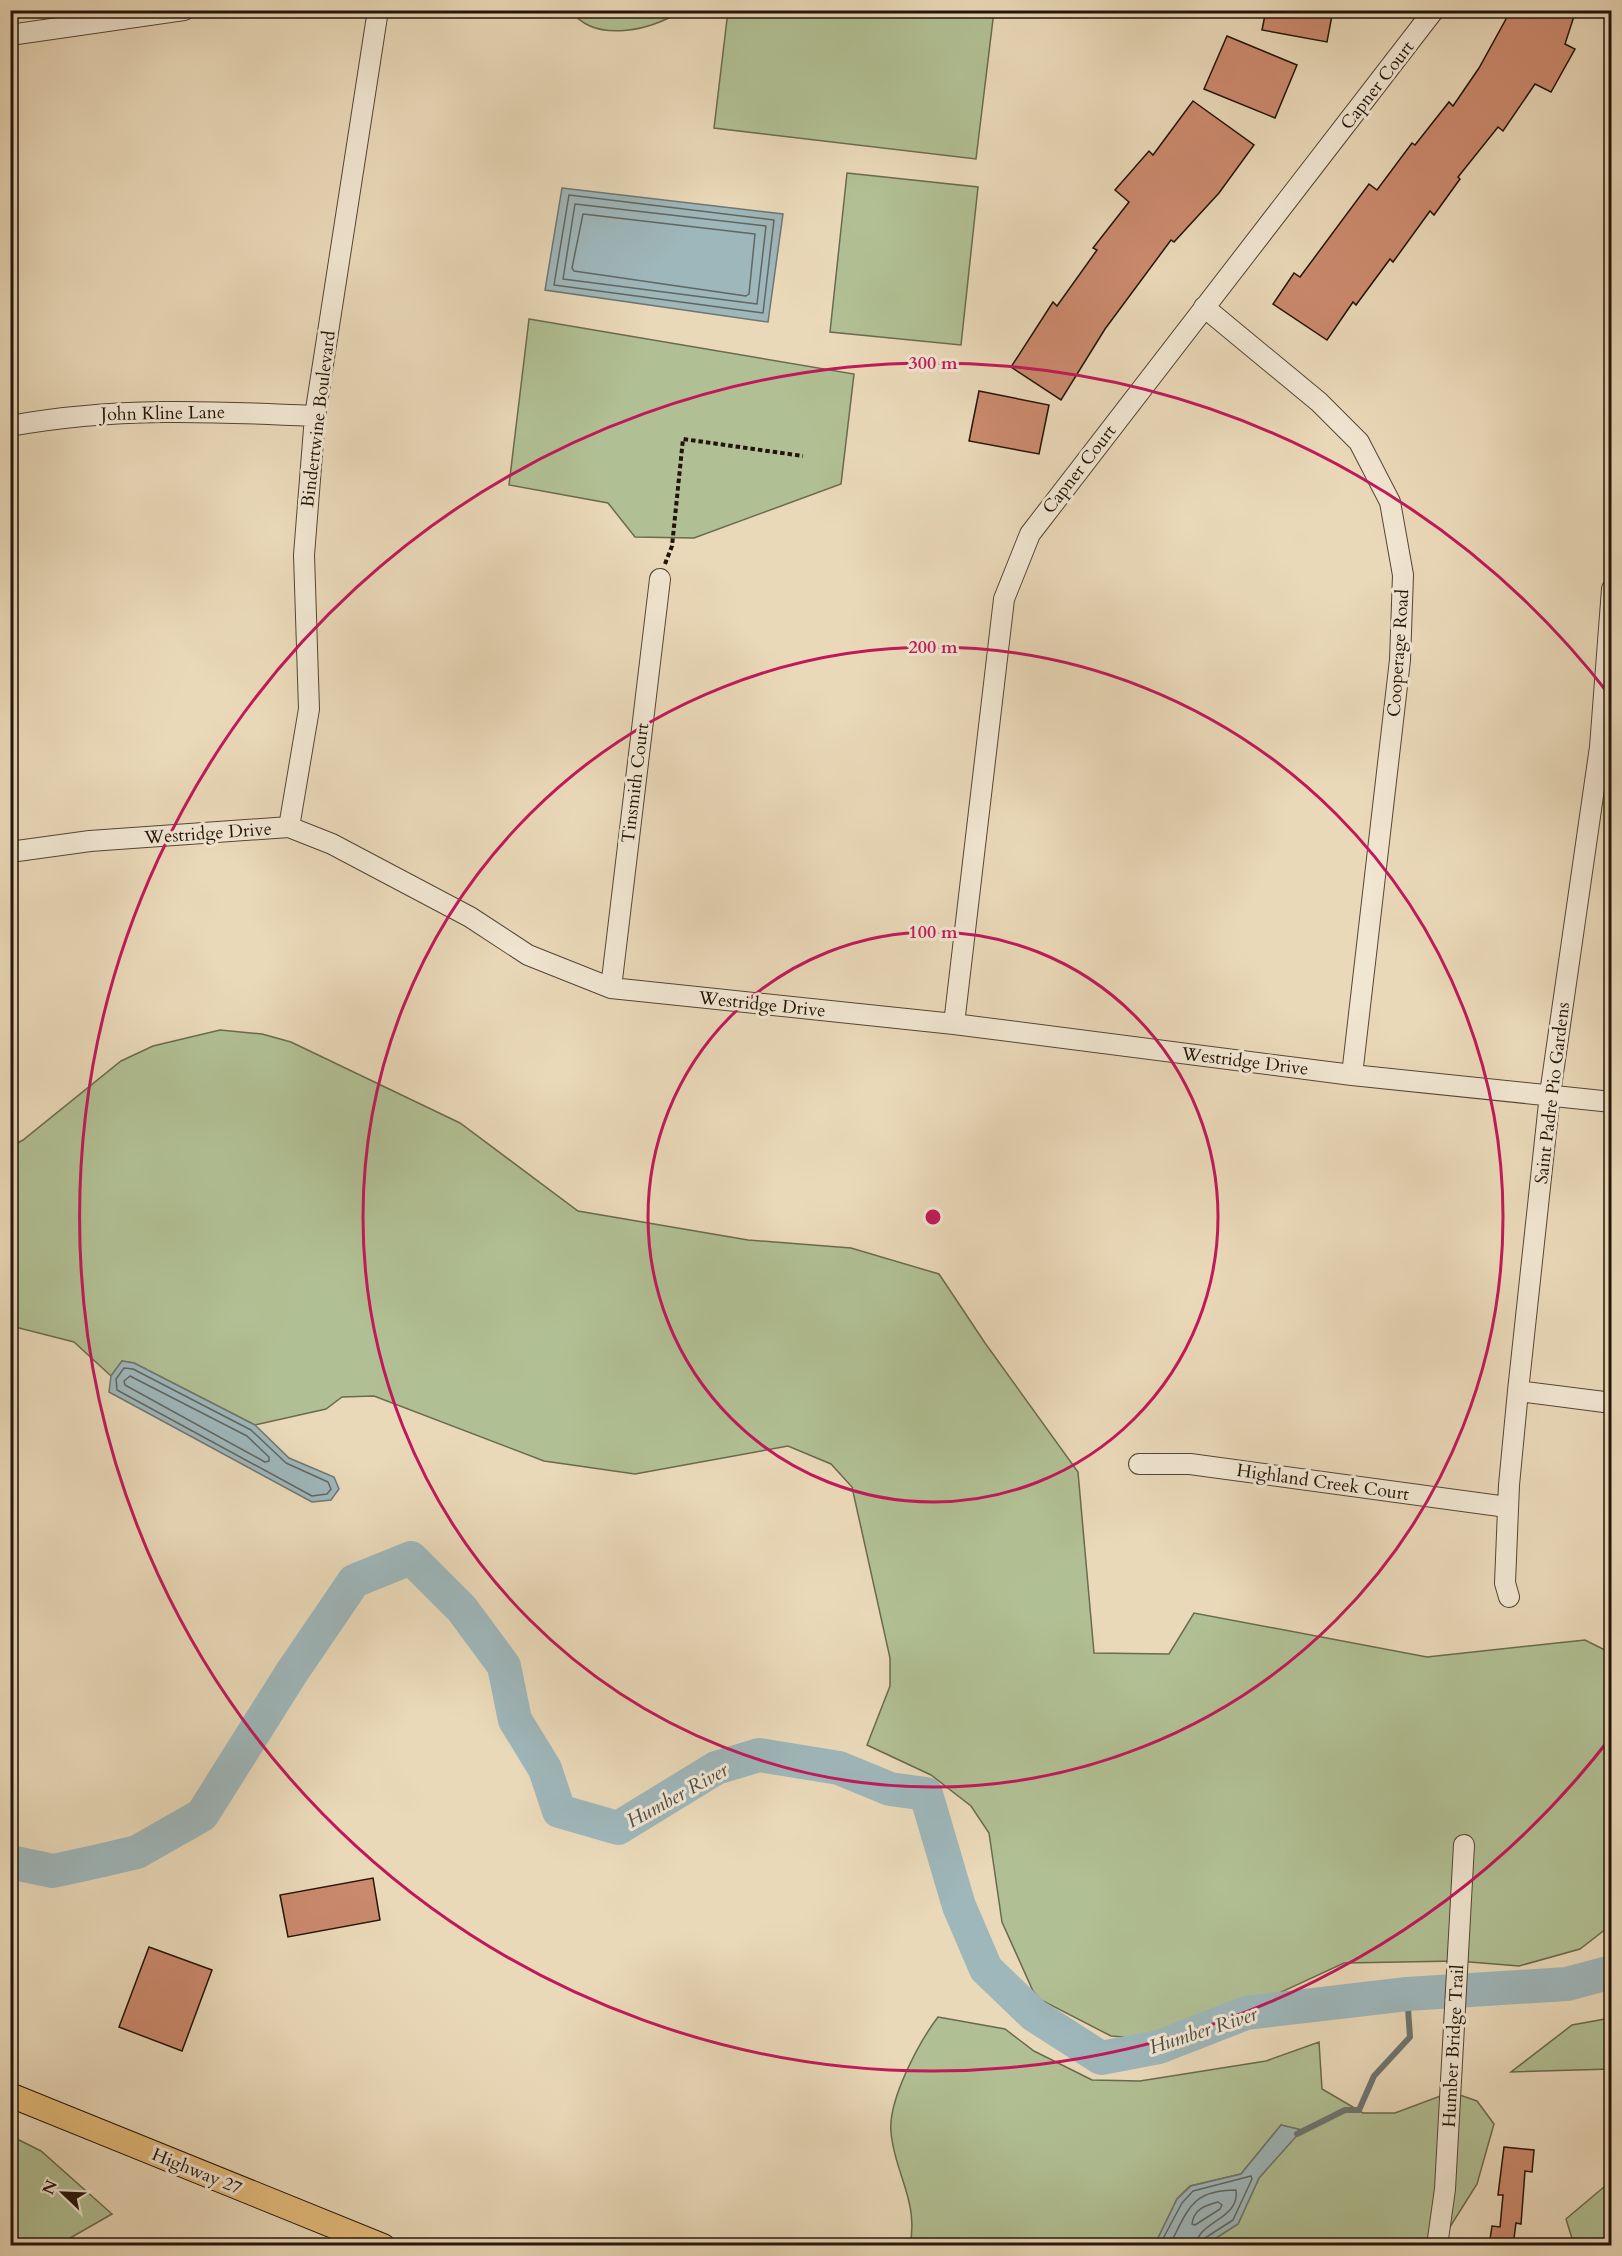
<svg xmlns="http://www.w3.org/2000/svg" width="1622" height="2256" viewBox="0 0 1622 2256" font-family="Cardo,serif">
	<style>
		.green { fill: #b1c094; stroke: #6a6a4e; stroke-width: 1.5 }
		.water { fill: #9eb7bb; stroke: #6d7673; stroke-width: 1.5 }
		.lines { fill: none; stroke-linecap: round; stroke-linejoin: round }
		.shore { stroke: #606662; stroke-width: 1.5 }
		.stream { stroke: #6d7673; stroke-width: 6 }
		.river { stroke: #9eb7bb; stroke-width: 34 }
		.building { fill: #cb8a6e; stroke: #231408; stroke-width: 1.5 }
		.minor-casing { stroke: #554534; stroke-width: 22 }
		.major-casing { stroke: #231408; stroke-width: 26 }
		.path { stroke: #231408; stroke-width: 4; stroke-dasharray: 4.5 3; stroke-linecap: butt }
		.minor { stroke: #f1e6d2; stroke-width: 20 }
		.major { stroke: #e5bc7c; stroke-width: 24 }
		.ring { fill: none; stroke: #c2185b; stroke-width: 3 }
		.labels { text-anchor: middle; stroke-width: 6; stroke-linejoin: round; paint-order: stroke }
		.street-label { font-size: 18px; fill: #231408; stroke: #f1e6d2 }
		.water-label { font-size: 20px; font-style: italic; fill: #4e4d47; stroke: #f1e6d2 }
		.centre { fill: #c2185b; stroke: #f1e6d2; stroke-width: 3 }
		.ring-label { font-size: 18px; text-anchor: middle; font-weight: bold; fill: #c2185b; stroke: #f1e6d2; stroke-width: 6; stroke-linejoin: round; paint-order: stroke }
	</style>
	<rect width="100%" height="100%" fill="#ead9b9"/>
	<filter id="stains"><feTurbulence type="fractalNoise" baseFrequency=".00333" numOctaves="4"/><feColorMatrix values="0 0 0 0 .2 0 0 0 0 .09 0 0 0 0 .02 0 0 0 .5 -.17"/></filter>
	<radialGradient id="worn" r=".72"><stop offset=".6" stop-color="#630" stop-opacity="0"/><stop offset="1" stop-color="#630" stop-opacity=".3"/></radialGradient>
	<path class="green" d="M571,11H681C651,30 596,44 571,11Z
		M728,11H994L976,159L714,128Z
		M847,173L978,187L961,345L830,332Z
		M529,319L854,374L841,484L694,538L635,537L608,503L509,485Z
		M220,1030L262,1034L291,1042L460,1123L578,1211L748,1240L851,1248L939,1274L985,1343L1078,1472L1094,1653L1169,1654L1194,1613L1427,1657L1585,1640L1611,1653V1925L1580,1949L1519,1966L1457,1961L1344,1963L1221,2020L1148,2039L1111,2036L1041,2000L1033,1991L1002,1922L989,1833L971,1806L931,1775L867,1745L890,1686V1658L852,1487L831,1464L788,1446L635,1474L544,1461L374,1396L342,1397L326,1409L255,1425L134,1363L122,1361L111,1376L74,1342L11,1326L10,1147L23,1140L121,1061L153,1046Z
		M938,2017L1005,2029L1034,2051L1092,2080L1140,2081L1266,2061L1319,2042L1322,2089L1363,2113H1395L1451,2092L1477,2101L1494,2124L1477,2184L1438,2246L1205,2245L1238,2224L1259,2178L1301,2130L1281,2125L1241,2174L1190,2186L1177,2199L1158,2238L1149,2245H910C919,2201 894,2172 891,2132C888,2100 919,2042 938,2017Z
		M1611,2018V2069L1511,2072L1572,2025Z
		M11,2136L41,2151L112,2214L58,2245H11Z
		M1611,2181V2245H1574L1566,2219Z"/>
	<path class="water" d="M562,188L783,214L768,322L545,290Z
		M122,1361L134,1363L255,1425L289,1458L334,1477L339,1489L331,1500L312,1502L109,1392L111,1376Z
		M1281,2125L1302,2130L1259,2178L1238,2224L1205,2245H1149L1158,2238L1177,2199L1191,2186L1241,2174Z"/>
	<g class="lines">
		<path class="shore" d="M569,195L774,220L763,313L554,285Z
			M575,204L766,226L757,304L563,279Z
			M583,214L755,234L749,294L746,296L574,271L572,268Z
			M124,1368L133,1369L251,1430L286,1463L328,1482L331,1489L327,1494L312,1496L117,1390L116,1379Z
			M130,1376L247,1436L269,1457V1461L265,1462L125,1385L124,1381Z
			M1218,2202L1222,2205L1220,2209L1195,2225L1192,2224C1194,2209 1204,2206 1218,2202Z
			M1159,2246L1182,2203L1193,2191L1251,2176L1252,2179L1233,2220L1205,2238L1203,2246
			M1169,2246C1188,2211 1190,2190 1236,2190C1240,2220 1197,2221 1196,2246"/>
		<path class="stream" d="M1297,2134L1345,2110H1359L1374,2076L1410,2037L1407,1994"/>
		<path class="river" d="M10,1862L53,1871L99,1861L137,1852L202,1815L292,1672L354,1581L411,1558L462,1609L504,1666L515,1720L545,1769L559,1811L618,1828L716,1768L759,1755L839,1768L890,1789L926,1794L959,1906L986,1969L1034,2015L1101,2058L1159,2047L1246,2013L1407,1994L1567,1984L1612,1972"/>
	</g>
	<path class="building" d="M1266,10H1333L1327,42L1262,30Z
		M1511,10H1576L1565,44L1575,49L1551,92L1535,84L1503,131L1498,127L1458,177L1460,179L1434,215L1430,211L1393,262L1390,259L1356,305L1353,302L1327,340L1273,304L1294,273L1300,277L1369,184L1377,190L1412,143L1415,145L1449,102L1453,106L1479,68Z
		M1227,36L1297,65L1275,118L1204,89Z
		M1193,101L1254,145L1219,193L1174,242L1171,240L1105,329L1061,400L1011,367L1053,302L1057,306L1097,250L1093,248L1129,202L1115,190L1149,151L1153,155Z
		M979,391L1049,405L1039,454L969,441Z
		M373,1878L380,1920L288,1937L280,1895Z
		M149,1947L212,1970L182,2051L119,2027Z
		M1504,2147L1534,2150L1532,2172L1525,2171L1521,2224L1516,2223L1513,2246H1489L1492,2226L1500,2227L1503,2195H1498Z"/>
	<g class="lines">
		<defs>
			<path id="minor" d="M10,35L184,10
				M1204,307L1319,402L1359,442L1390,502L1403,575L1400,660L1352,1075
				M10,426C113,407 212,411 315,416
				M289,827L309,709L304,555L315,416L378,10
				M10,852L90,841L289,827L332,844L470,917L528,955L611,988L954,1024L1352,1075L1612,1102
				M611,988L660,579
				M954,1024L1004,599L1030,534L1434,10
				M1518,1391L1612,1403
				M1139,1464H1190L1507,1507
				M1509,1597L1505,1583L1509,1485L1518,1391L1550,1094L1600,747L1612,589
				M1437,2246L1445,2189L1464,1845"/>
			<path id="major" d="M10,2095L383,2246"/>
		</defs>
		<use href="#minor" class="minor-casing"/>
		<use href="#major" class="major-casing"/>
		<path class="path" d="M665,564L672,546L683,439L803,456"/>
		<use href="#minor" class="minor"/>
		<use href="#major" class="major"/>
	</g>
	<g class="ring">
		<circle cx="933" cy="1217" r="285"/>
		<circle cx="933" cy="1217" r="570"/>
		<path d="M1611 1737A854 854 0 1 1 1611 697"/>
	</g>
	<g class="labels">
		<g class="street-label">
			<text transform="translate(1377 85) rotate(-52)" y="6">Capner Court</text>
			<text transform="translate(163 413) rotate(-1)" y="6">John Kline Lane</text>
			<text transform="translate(318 419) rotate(-83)" y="6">Bindertwine Boulevard</text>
			<text transform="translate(1079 469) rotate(-52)" y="6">Capner Court</text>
			<text transform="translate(1398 653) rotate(-86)" y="6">Cooperage Road</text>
			<text transform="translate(635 783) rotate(-83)" y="6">Tinsmith Court</text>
			<text transform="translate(208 833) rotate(-4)" y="6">Westridge Drive</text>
			<text transform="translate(762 1004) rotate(6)" y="6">Westridge Drive</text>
			<text transform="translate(1245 1061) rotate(7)" y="6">Westridge Drive</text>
			<text transform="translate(1552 1093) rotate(-83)" y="6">Saint Padre Pio Gardens</text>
			<text transform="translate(1323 1482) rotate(8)" y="6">Highland Creek Court</text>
			<text transform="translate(1453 2046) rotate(-87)" y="6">Humber Bridge Trail</text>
			<text transform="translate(197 2171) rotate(22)" y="6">Highway 27</text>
		</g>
		<g class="water-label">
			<text transform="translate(677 1795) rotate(-29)" y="7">Humber River</text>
			<text transform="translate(1203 2030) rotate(-18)" y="7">Humber River</text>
		</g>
	</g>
	<circle cx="933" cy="1217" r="9" class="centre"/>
	<g class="ring-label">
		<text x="933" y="369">300 m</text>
		<text x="933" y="653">200 m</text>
		<text x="933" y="938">100 m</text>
	</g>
	<rect width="1622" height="2256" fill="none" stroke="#ead9b9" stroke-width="36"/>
	<rect x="12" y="12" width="1598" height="2232" fill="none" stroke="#231408" stroke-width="3"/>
	<rect x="18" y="18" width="1586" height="2220" fill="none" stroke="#231408" stroke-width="1.5"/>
	<g transform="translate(63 2193) rotate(293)" stroke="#f1e6d2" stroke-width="4.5" paint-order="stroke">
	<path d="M0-4.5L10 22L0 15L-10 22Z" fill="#231408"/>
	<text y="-9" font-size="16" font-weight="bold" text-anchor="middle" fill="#231408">N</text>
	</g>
	<rect width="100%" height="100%" filter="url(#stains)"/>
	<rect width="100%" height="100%" fill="url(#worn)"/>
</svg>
